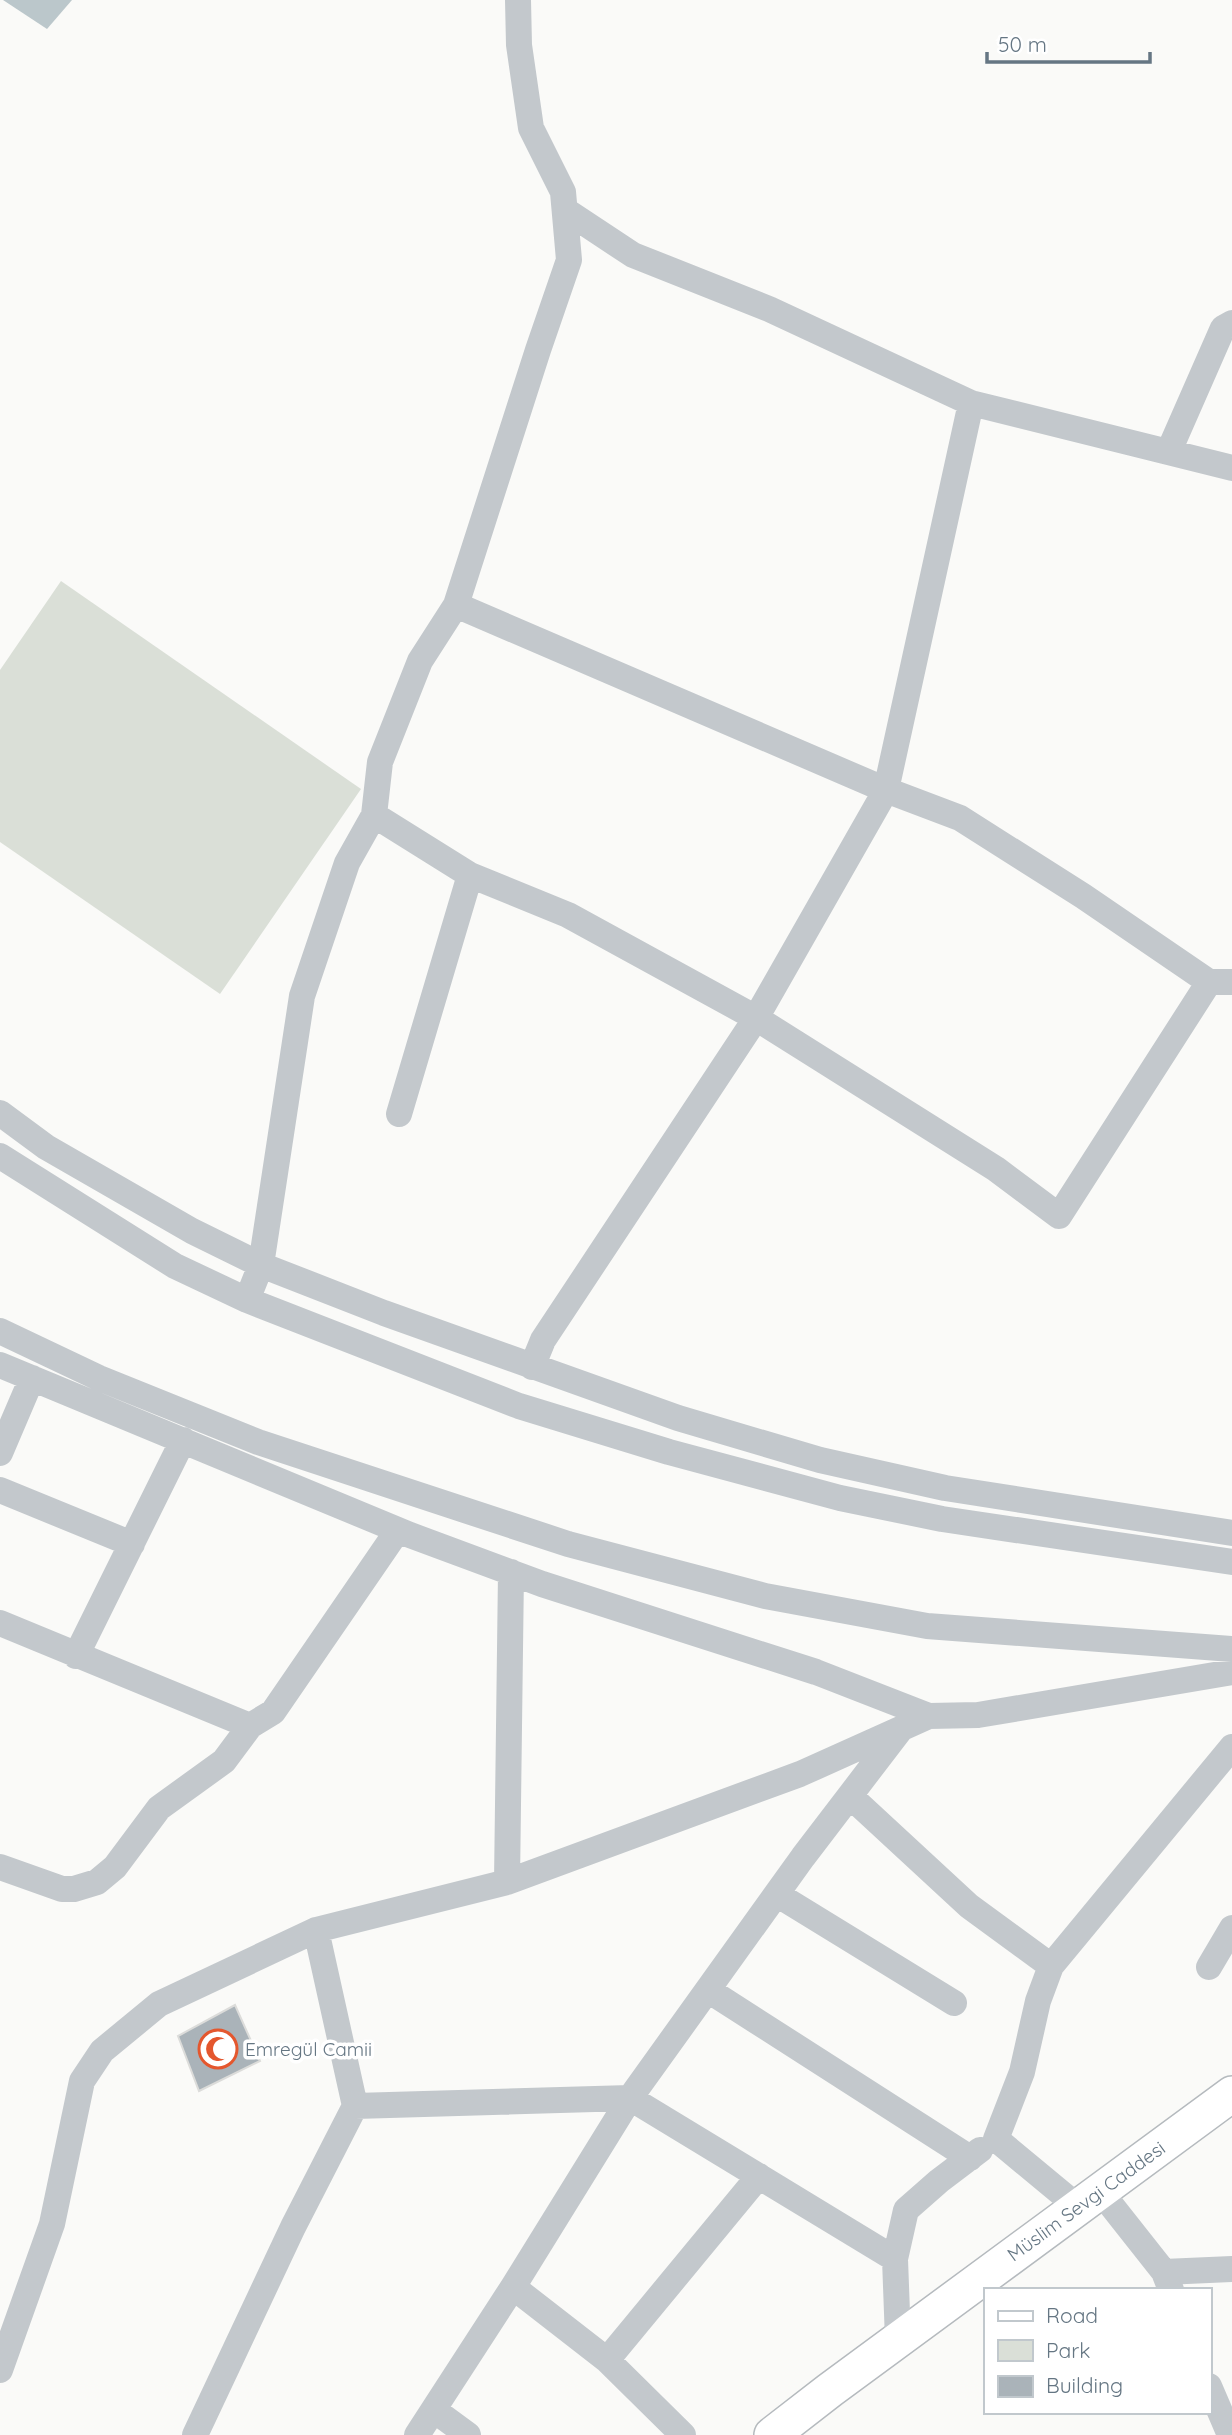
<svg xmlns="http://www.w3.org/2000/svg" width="1232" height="2435" viewBox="0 0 1232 2435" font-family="Quicksand,sans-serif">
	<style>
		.green { fill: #dadfd7 }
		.water { fill: #bbc7cb }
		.building { fill: #aab3b9; stroke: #dcdcda; stroke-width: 2 }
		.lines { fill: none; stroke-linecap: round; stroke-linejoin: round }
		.major-casing { stroke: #b5babe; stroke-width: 38 }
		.minor { stroke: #c3c8cc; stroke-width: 26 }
		.major { stroke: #fff; stroke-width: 35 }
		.labels { text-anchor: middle; stroke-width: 7; stroke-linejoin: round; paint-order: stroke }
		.poi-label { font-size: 19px; fill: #657683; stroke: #fff; text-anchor: start }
		.street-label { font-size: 19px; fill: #657683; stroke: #fff }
	</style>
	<rect width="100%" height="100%" fill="#fafaf8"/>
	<path class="green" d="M61,581L361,789L220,994L0,842V670Z"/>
	<path class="water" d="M3,0H72L47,29Z"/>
	<path class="building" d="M235,2005L260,2061L199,2091L178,2036Z"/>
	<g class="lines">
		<defs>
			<path id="major" d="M772,2435L830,2390L1232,2094"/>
		</defs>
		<use href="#major" class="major-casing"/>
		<path class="minor" d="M565,210L633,255L769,309L971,403L1232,468
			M1169,451L1223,328L1232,323
			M456,605L886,790L971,403
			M374,815L470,875L568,915L756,1018L996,1169L1059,1216L1209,982H1232
			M0,1113L46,1147L192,1231L261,1265L384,1313L678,1418L820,1460L945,1488L1232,1533
			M399,1114L470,875
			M0,1156L175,1266L247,1300L519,1406L669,1452L840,1498L942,1519L1232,1562
			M247,1300L261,1265L302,996L347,863L374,815L380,762L420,661L456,605L538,350L569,260L563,192L531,128L519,45L518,0
			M0,1331L99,1378L258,1442L568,1544L765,1596L927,1626L1232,1649
			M0,1365L410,1535L542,1584L816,1672L929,1716L978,1715L1232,1672
			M532,1367L543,1340L756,1018L886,790L960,818L1083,896L1209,982
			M0,1453L32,1378
			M0,1490L132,1544
			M0,1623L250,1726L273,1712L398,1530
			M76,1656L183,1440
			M850,1796L969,1906L1051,1966L1038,2001L1022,2072L996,2139L1078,2207
			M0,1867L62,1889H74L97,1882L115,1867L159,1808L224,1761L250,1726
			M507,1882L511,1572
			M778,1895L954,2003
			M316,1930L355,2106
			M1051,1966L1232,1747
			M1209,1967L1232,1928
			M708,1990L970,2158
			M1100,2191L1164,2272L1171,2290
			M1164,2272L1232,2269
			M513,2287L607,2360L759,2176
			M898,2340L895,2259L906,2210L939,2181L980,2150
			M607,2360L683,2435
			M0,2370L52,2224L82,2081L102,2051L159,2004L316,1930L507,1882L800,1774L929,1716
			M1209,2386L1230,2435
			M434,2410L468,2435
			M195,2435L293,2227L355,2106L630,2098L895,2259
			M417,2435L513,2287L630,2098L803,1857L900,1730"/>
		<use href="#major" class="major"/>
	</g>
	<defs>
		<symbol id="mosque-ring" viewBox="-11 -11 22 22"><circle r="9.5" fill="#fff" stroke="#e4572e" stroke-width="1.5"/><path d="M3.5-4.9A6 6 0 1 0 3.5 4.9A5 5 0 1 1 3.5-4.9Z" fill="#e4572e"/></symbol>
	</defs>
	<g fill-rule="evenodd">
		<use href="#mosque-ring" x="196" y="2027" width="44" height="44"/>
	</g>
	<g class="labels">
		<g class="poi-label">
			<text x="245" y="2056">Emregül Camii</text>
		</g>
		<g class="street-label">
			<text transform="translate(1086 2201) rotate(-36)" y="7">Müslim Sevgi Caddesi</text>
		</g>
	</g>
	<rect x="984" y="2288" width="228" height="126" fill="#ffffff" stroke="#c1c8cd" stroke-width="2"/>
	<rect x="998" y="2311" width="35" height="10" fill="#ffffff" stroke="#c1c8cd" stroke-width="2"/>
	<text x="1046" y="2323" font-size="21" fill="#657683">Road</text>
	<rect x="998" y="2340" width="35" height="21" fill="#dadfd7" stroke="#c1c8cd" stroke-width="2"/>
	<text x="1046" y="2358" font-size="21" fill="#657683">Park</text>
	<rect x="998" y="2376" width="35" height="21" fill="#aab3b9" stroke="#c1c8cd" stroke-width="2"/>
	<text x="1046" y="2393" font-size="21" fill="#657683">Building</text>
	<path d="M987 52v10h163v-10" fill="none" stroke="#657683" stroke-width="3.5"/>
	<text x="998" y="52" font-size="21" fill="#657683" stroke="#ffffff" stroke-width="5" paint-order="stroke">50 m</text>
</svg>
